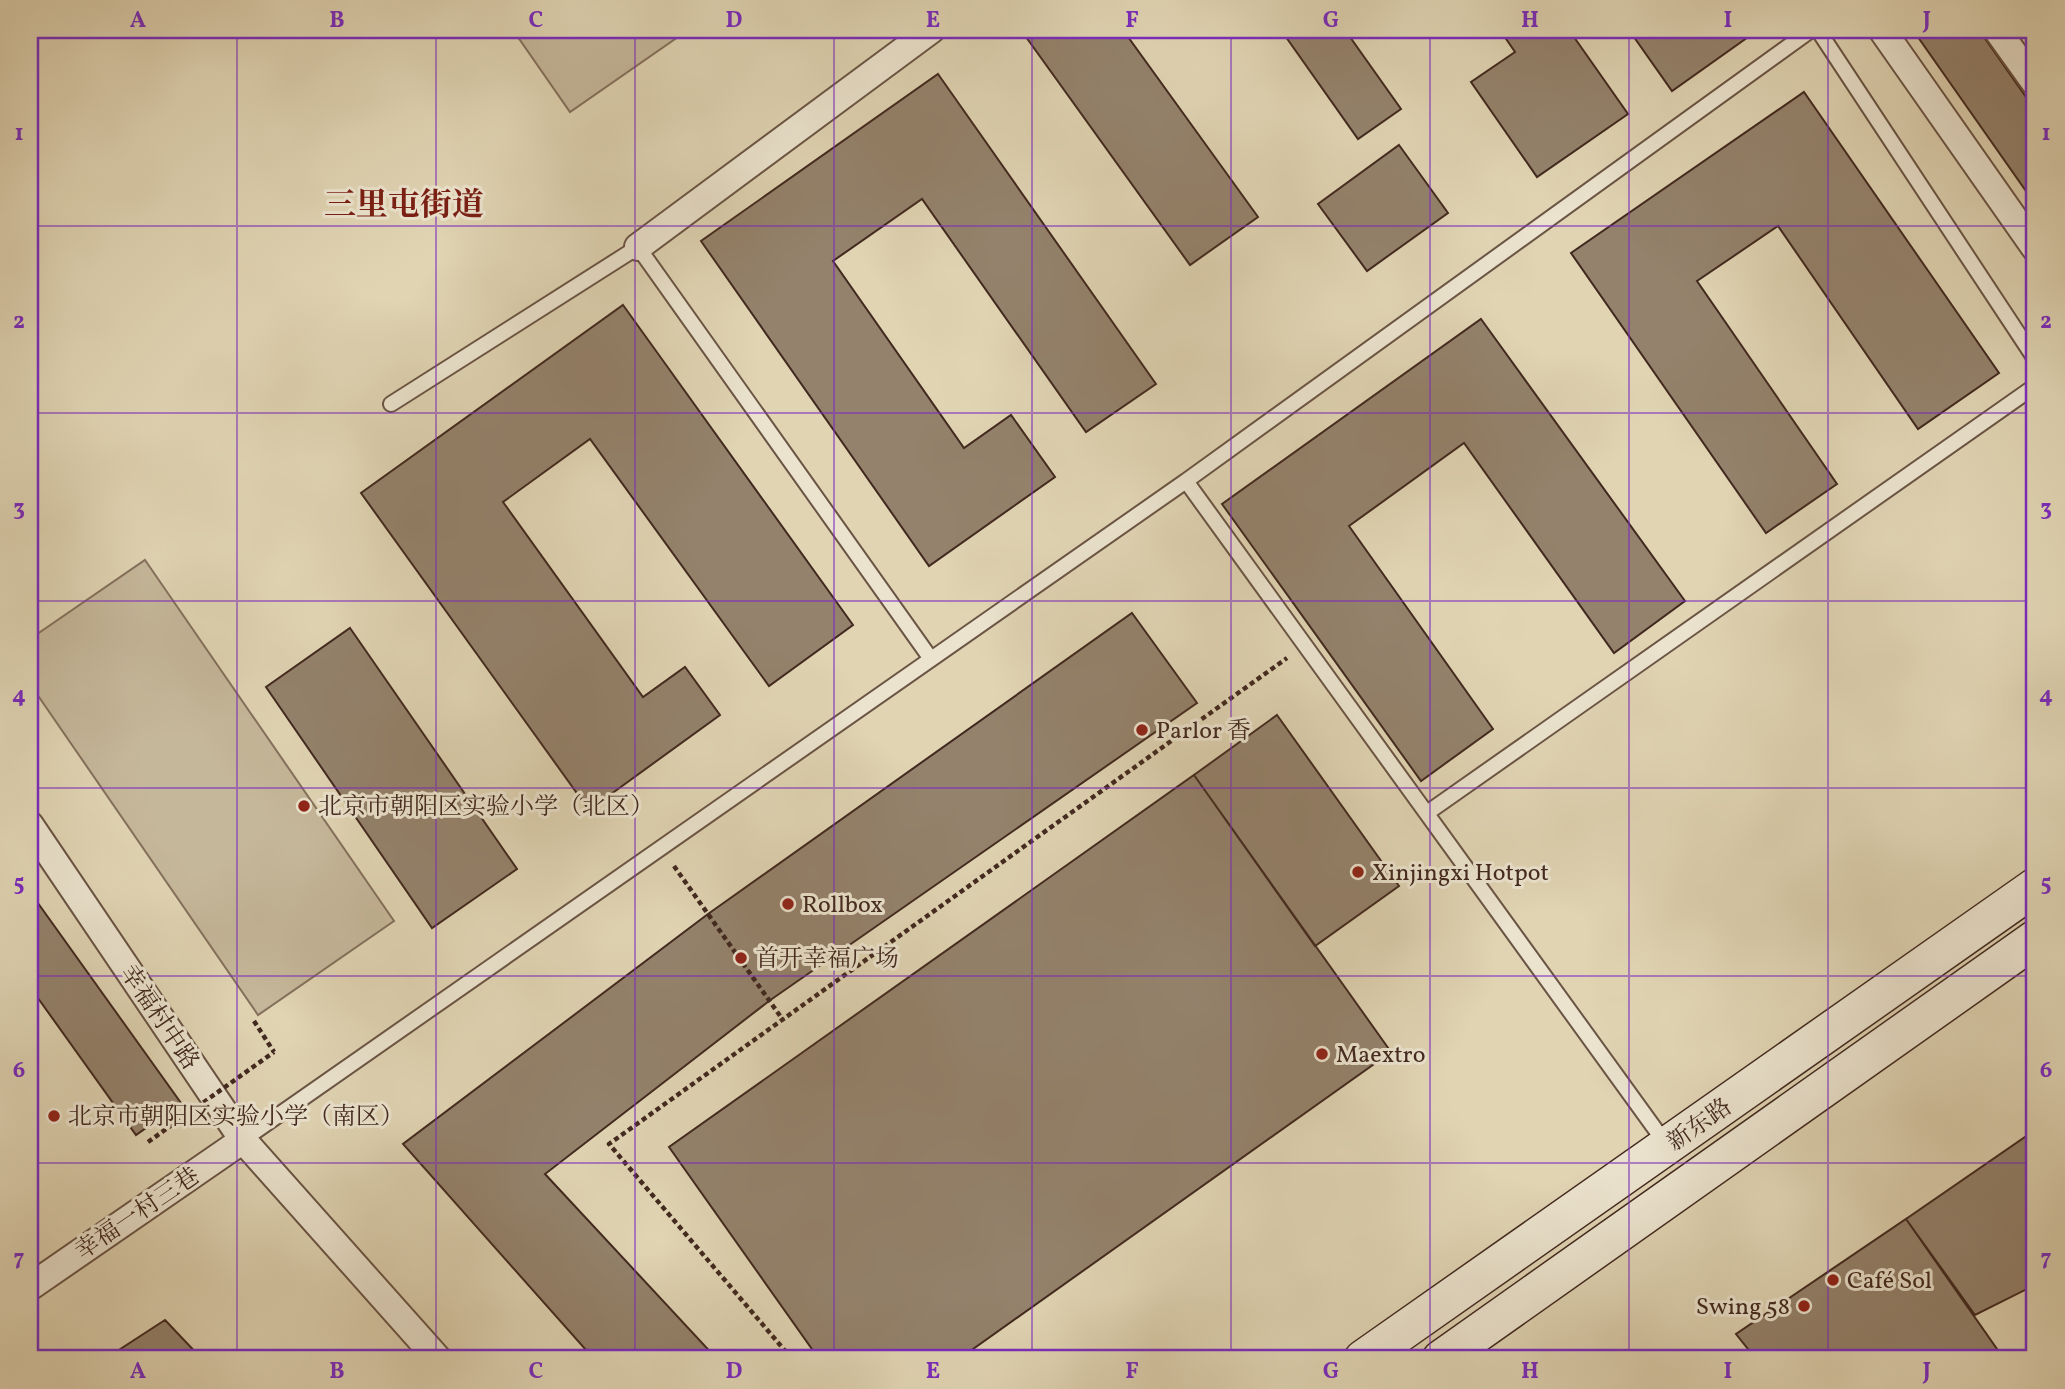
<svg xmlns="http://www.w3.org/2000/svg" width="2065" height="1389" viewBox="0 0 2065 1389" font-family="Vollkorn,'Noto Serif SC',serif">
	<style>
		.green { fill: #c5b79a; stroke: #84705c; stroke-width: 2 }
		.building { fill: #94826c; stroke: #42291f; stroke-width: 2 }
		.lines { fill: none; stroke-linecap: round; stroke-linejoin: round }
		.service-casing { stroke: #6a5444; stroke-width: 18 }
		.minor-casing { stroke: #6a5444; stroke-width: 30 }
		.secondary-casing { stroke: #42291f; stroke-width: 40 }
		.path { stroke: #42291f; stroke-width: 4.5; stroke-dasharray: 5 3.5; stroke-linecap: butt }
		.service { stroke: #ebe3ce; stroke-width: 14 }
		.minor { stroke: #ebe3ce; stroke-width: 26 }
		.secondary { stroke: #ebe3ce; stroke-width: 37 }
		.path-bridge { stroke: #42291f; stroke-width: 4.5; stroke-dasharray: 5 3.5; stroke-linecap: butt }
		.grid { fill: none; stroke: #7b2cbf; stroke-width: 2; stroke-opacity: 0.55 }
		.poi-dot { fill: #8f2418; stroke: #ebe3ce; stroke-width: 2.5 }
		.labels { text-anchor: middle; stroke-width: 6; stroke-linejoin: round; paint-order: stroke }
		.poi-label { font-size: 24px; fill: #42291f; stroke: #ebe3ce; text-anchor: start }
		.street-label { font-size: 24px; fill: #42291f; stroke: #ebe3ce }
		.district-label { font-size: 32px; font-weight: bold; fill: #7a1f14; stroke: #ebe3ce }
		.neatline { fill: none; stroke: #7b2cbf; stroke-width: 2.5 }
		.grid-label { font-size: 23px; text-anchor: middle; font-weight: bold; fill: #7b2cbf }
	</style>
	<rect width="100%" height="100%" fill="#e0d4b3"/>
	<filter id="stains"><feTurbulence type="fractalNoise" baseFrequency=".00286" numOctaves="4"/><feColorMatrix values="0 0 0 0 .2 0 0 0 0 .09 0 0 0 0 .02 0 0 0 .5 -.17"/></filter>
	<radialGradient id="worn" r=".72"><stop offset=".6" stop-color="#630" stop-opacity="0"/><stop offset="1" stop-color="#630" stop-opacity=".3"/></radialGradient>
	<path class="green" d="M513,30H688L570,112Z
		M145,560L394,921L258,1015L30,684V639Z"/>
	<path class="building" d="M1021,30H1123L1258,217L1190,265Z
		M1281,30H1345L1401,109L1358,139Z
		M1500,30H1569L1628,114L1537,177L1471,82L1515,52Z
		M1629,30H1758L1672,91Z
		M1913,30H1979L2035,110V204Z
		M938,74L1156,384L1086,432L922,199L833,261L964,448L1011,415L1055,477L929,566L701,241Z
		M1804,92L1999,373L1918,429L1778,226L1697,281L1837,484L1766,533L1571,253Z
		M1399,145L1448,213L1367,271L1318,204Z
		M623,305L853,625L769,686L590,439L503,502L643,697L685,667L720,715L589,810L361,493Z
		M1481,319L1685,601L1614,653L1464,443L1349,526L1493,729L1421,781L1222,504Z
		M1132,613L1197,703L769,1001L545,1174L717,1359H594L403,1144L708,914Z
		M350,628L517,869L432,928L266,687Z
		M1277,715L1399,886L1315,946L1194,775Z
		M1194,775L1391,1052L959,1359H819L669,1147Z
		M30,892L181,1103L136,1135L30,987Z
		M2035,1130V1285L1975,1315L1906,1219Z
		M1906,1219L2004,1359H1756L1736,1334Z
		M165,1320L202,1359H105Z
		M1719,1351L1726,1359H1708Z"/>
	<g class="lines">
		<defs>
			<path id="service" d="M1818,30L2035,359
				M391,404L638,247L931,659
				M1186,481L1811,30
				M1427,813L2035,386
				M243,1140L1186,481L1666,1144"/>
			<path id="minor" d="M1882,30L2035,248
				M1997,30L2035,83
				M638,247L931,30
				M30,825L243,1140L438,1359
				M30,1287L243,1140"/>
			<path id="secondary" d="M1363,1359L2035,887
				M1441,1359L2035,939"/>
		</defs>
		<use href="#service" class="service-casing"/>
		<use href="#minor" class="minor-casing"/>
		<use href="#secondary" class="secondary-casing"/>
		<path class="path" d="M674,866L783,1020
			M254,1021L274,1052
			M792,1359L609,1144L1287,658"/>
		<use href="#service" class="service"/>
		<use href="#minor" class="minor"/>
		<use href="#secondary" class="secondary"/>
		<path class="path-bridge" d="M148,1142L274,1052"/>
	</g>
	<path class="grid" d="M237,30V1359M436,30V1359M635,30V1359M834,30V1359M1032,30V1359M1231,30V1359M1430,30V1359M1629,30V1359M1828,30V1359M30,226H2035M30,413H2035M30,601H2035M30,788H2035M30,976H2035M30,1163H2035"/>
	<g class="poi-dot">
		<circle cx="1142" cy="730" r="7"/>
		<circle cx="304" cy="806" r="7"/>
		<circle cx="1358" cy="872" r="7"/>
		<circle cx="788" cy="904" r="7"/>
		<circle cx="741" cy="958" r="7"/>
		<circle cx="1322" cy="1054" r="7"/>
		<circle cx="54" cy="1116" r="7"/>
		<circle cx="1833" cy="1280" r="7"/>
		<circle cx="1804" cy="1306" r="7"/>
	</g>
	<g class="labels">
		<g class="poi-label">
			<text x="1156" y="738">Parlor 香</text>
			<text x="318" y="814">北京市朝阳区实验小学（北区）</text>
			<text x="1372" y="880">Xinjingxi Hotpot</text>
			<text x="802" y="912">Rollbox</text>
			<text x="755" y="966">首开幸福广场</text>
			<text x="1336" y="1062">Maextro</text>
			<text x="68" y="1124">北京市朝阳区实验小学（南区）</text>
			<text x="1847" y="1288">Café Sol</text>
			<text x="1790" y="1314" text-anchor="end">Swing 58</text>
		</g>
		<g class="street-label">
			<text transform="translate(160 1017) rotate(56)" y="8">幸福村中路</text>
			<text transform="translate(1699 1124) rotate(-35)" y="8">新东路</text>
			<text transform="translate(137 1213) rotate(-34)" y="8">幸福一村三巷</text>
		</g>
		<g class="district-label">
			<text x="404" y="215">三里屯街道</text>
		</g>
	</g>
	<rect width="2065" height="1389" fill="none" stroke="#e0d4b3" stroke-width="77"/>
	<rect x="38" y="38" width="1988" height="1312" class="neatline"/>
	<g class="grid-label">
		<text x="138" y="27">A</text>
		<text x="337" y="27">B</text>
		<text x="536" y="27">C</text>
		<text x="734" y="27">D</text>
		<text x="933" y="27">E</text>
		<text x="1132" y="27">F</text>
		<text x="1331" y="27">G</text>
		<text x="1530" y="27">H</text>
		<text x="1728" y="27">I</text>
		<text x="1927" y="27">J</text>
		<text x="19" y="140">1</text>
		<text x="2046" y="140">1</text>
		<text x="19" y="328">2</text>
		<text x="2046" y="328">2</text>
		<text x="19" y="515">3</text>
		<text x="2046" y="515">3</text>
		<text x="19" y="702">4</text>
		<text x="2046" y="702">4</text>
		<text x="19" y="890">5</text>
		<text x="2046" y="890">5</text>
		<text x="19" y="1077">6</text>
		<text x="2046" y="1077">6</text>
		<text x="19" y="1265">7</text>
		<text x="2046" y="1265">7</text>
		<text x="138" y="1378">A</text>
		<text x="337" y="1378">B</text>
		<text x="536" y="1378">C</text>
		<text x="734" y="1378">D</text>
		<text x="933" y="1378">E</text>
		<text x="1132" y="1378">F</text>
		<text x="1331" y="1378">G</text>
		<text x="1530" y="1378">H</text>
		<text x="1728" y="1378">I</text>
		<text x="1927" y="1378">J</text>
	</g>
	<rect width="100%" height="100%" filter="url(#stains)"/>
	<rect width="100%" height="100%" fill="url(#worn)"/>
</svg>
